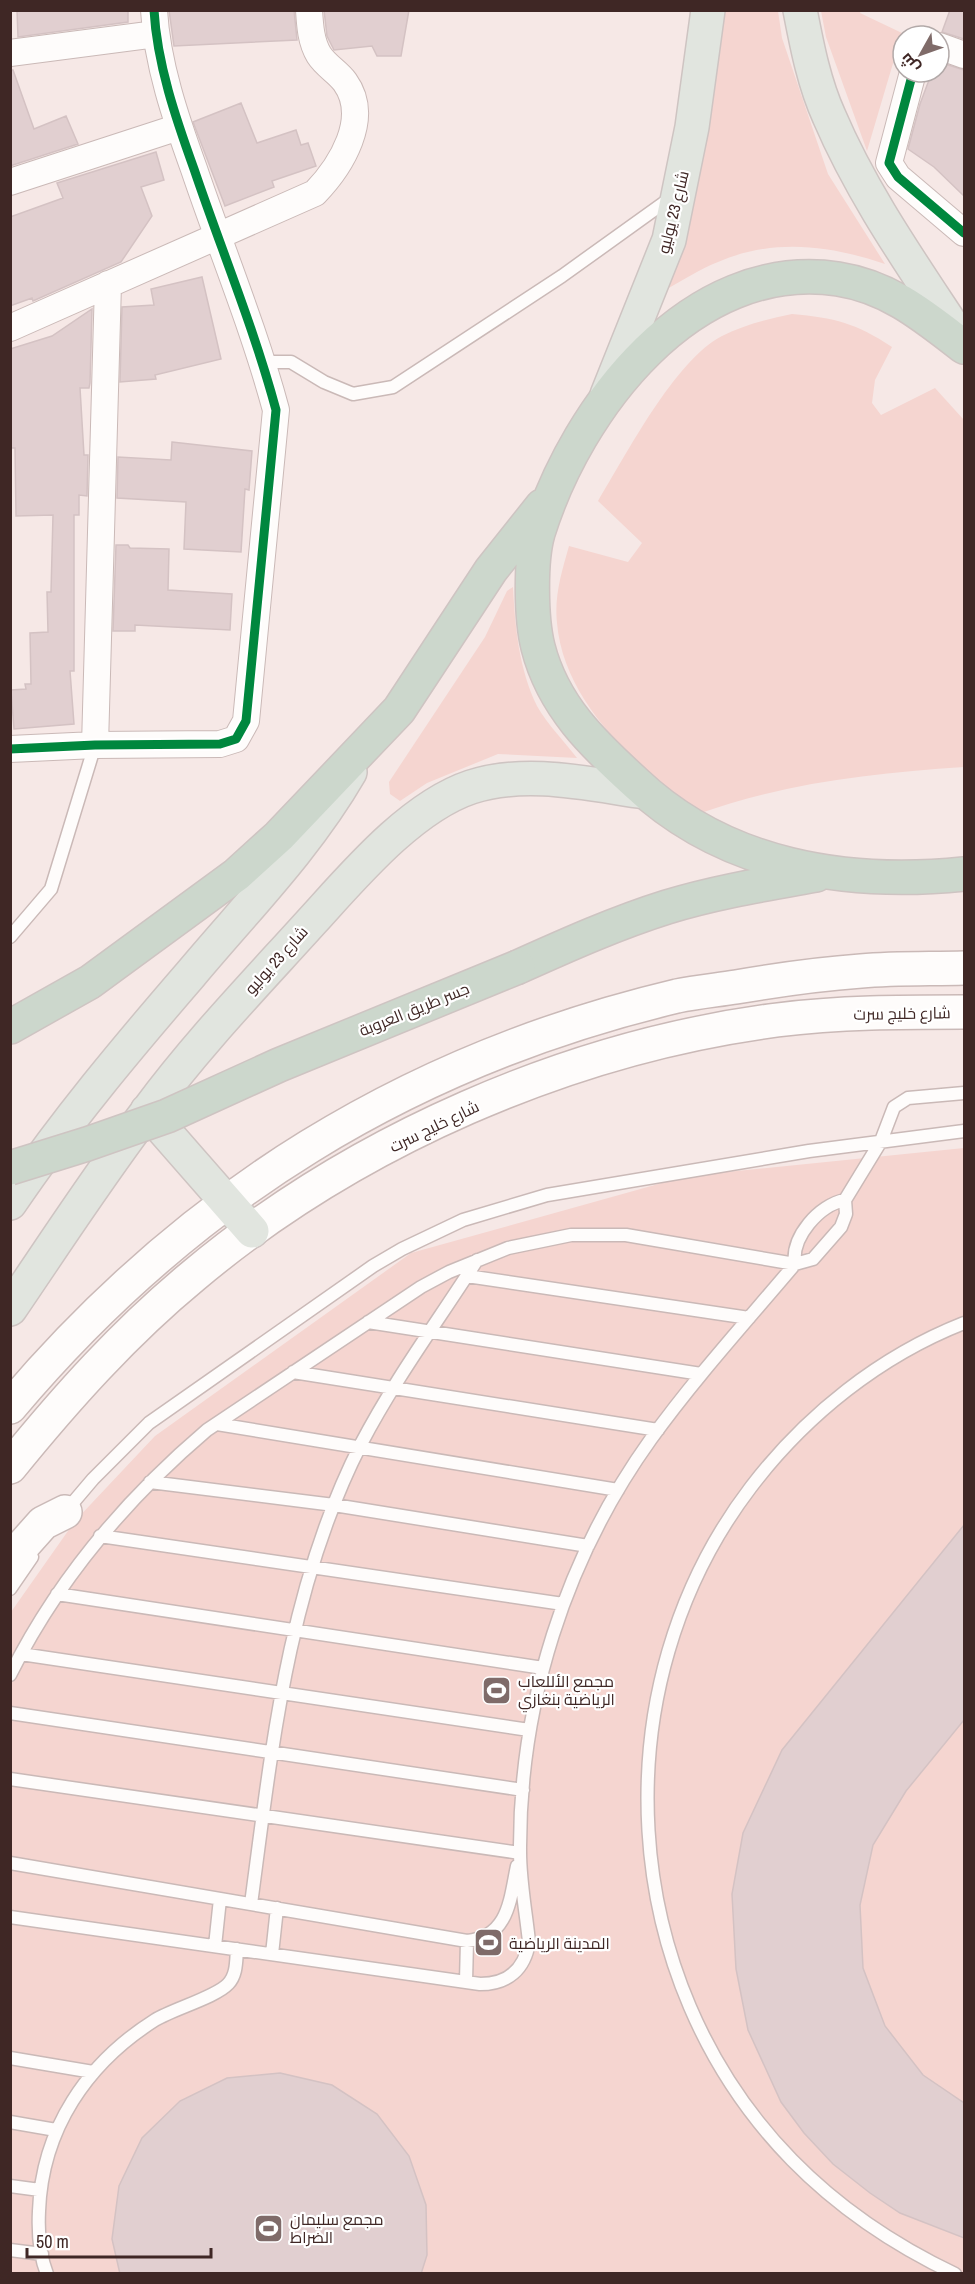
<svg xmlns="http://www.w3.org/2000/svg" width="975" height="2284" viewBox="0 0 975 2284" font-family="'Archivo Narrow',Cairo,sans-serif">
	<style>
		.green { fill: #f5d5d0 }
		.building { fill: #e1cfd0; stroke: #d4c2c3; stroke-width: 1.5 }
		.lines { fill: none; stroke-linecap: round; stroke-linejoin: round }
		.lane-casing { stroke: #cab9b7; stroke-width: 15 }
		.street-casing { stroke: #cab9b7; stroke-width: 28 }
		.secondary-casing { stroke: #cab9b7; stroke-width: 36 }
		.primary-casing { stroke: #cec4c2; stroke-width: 36 }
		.highway-casing { stroke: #cec4c2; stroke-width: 36 }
		.lane { stroke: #fefcfb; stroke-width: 12 }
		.street { stroke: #fefcfb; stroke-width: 26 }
		.secondary { stroke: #fefcfb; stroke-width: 33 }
		.primary { stroke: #e1e5df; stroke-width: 33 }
		.highway { stroke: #ccd7cc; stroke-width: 33 }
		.highway-bridge-casing { stroke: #cec4c2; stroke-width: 36; stroke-linecap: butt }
		.highway-bridge { stroke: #ccd7cc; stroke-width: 33 }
		.cycleway-casing { stroke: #fff; stroke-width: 13 }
		.cycleway { stroke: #00873e; stroke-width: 9 }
		.labels { text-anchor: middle; stroke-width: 4.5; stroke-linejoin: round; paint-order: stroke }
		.street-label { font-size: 16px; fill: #3f2725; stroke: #fff }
		.poi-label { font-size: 16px; fill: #3f2725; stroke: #fff; text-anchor: start }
	</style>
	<rect width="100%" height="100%" fill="#f6e8e6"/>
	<path class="green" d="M725,11H778L782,38L828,174L885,264C829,245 774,238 718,262C700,269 682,281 665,290L718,55Z
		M821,11H861L860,13L902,33L867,151L826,37Z
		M792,314C835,318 856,323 892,347L875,380L872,403L881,415L935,388L964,420V767C873,773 784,783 698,814C638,766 564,704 557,623C554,596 562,571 569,546L628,562L642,543L598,501C626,455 675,360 722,336C744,325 768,319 792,314Z
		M513,587C515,627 519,669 537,706C547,724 565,742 577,758L498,754L427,783L400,801L390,794L389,782L485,637L507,591Z
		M964,1148V2273L11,2274V1612L75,1521L155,1436L411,1253L687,1176Z"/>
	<path class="building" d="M17,10H128V22L18,37Z
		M169,10H294L297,40L174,46Z
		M324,10H409L401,56H377L372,46L334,50L327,36Z
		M950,10H964V39L942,32Z
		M939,62L964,70V196L934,167L908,149L920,104L932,72H939Z
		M10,70H13L34,129L66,116L78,144L10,166Z
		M241,103L257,143L296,130L301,145L308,143L316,166L272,181L274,187L225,206L193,122Z
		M156,152L164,180L141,187L152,216L121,262L33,301L32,298L10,306V217L63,198L57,183Z
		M202,277L221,359L155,375L156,379L120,382L122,307L154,305L151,289Z
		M92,309L90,383L89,388H80L84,455H88L87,496L79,495V515H74V671H70L74,724L14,729L11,690L26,689L25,684H31L30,633L48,632L47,592H51L53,515L16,516L15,448H10V349L52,336Z
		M172,442L252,451L249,490L245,489L241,552L184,549L186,502L117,498L118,457L171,460Z
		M116,545H128L130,548L169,549L168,590L232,594L230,630L135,625V631H113Z
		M964,1525V1720L906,1791L873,1845L860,1905L863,1968L885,2026L923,2075L964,2103V2238L900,2213L870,2193L833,2164L804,2133L781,2102L748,2030L736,1969L732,1894L743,1833L782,1750Z
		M280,2073L332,2085L377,2114L409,2156L426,2205L427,2255L421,2274H120L112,2239L119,2186L142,2138L180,2101L227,2078Z"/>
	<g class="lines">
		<defs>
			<path id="lane" d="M263,362H291L324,382L353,394L393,387L562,276L672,197
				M10,937L51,889L95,745
				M467,1276L749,1318
				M368,1322L701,1374
				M293,1372L658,1430
				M217,1424L618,1490
				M150,1482L334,1505L588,1546
				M65,1512L93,1479L149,1423L373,1266L402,1249L463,1220L547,1195L809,1151L964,1131
				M100,1536L563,1604
				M10,1589L32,1557
				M57,1594L543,1668
				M21,1654L529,1730
				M10,1675C58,1579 126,1499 207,1430L421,1287L449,1272L508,1248L571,1235H626L795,1264L813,1259L841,1227L846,1214L845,1200L881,1141L894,1107L908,1098L964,1093
				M10,1713L523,1790
				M10,1779L520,1853
				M10,1863L467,1941C509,1937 510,1899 517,1866
				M251,1904C272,1747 288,1587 361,1444C395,1379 438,1321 477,1260
				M10,1917L480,1984C508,1984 525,1969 529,1942C526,1912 520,1882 520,1852C519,1704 565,1559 651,1439C695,1378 746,1322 795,1264C791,1237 819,1205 845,1200
				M215,1946L220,1899
				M272,1954L277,1908
				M466,1981L467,1941
				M10,2058L93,2072
				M10,2122L56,2130
				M10,2186L40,2190
				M10,2250L42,2254
				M47,2274C39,2254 38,2232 39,2211C42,2129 87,2063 155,2020C173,2009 216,1997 228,1984C237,1975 236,1961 237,1949
				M955,2274C894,2245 839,2208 792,2160C616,1980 599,1686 751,1487C806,1415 880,1356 964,1323"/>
			<path id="street" d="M939,46L964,55
				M10,53L156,34
				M913,72L889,163L898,177L964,233
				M10,182L179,127
				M10,328L315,193C341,166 371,118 345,82C338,72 326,66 319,55C311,42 310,26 309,10
				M95,745L108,284
				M10,749L95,745L220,744L236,739L246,721L276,410C254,328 221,249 194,169C176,119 157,64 154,10"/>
			<path id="secondary" d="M10,1407C188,1196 408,1060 677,996C696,992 717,990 736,987C777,980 819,974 861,971C895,968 930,969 964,968
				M10,1467C66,1398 125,1332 193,1276C354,1141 569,1047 777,1020C840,1012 902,1012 964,1012
				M10,1560L43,1523L65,1512"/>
			<path id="primary" d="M800,10C807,46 814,83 829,116C864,198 916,270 964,344
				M607,395L669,240L692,127L708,10
				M147,1111L252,1231
				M10,1203C64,1123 127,1048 190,975C246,908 306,848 350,772
				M10,1309C55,1243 99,1175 147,1112C197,1044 256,983 313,920C354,875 411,807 471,787C527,769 588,784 645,792"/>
			<path id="highway" d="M964,347C925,317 890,287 838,279C691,257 577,408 538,533C530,561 531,619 538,647C553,706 593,744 636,783C725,867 847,886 964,874
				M518,967C567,945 616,923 667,907C716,892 766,884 816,875
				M10,1027L90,982L236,875L279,836L399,710L491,570L542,506"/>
		</defs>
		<use href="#lane" class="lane-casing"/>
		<use href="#street" class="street-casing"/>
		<use href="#secondary" class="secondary-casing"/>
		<use href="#primary" class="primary-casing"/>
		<use href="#highway" class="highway-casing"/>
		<use href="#lane" class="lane"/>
		<use href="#street" class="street"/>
		<use href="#secondary" class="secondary"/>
		<use href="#primary" class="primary"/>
		<use href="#highway" class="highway"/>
		<defs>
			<path id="highway-bridge" d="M10,1168L87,1144L167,1116L279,1065L518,967"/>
		</defs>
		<use href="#highway-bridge" class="highway-bridge-casing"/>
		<use href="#highway-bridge" class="highway-bridge"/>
		<defs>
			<path id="cycleway" d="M913,72L889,163L898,177L964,233
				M10,749L95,745L220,744L236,739L246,721L276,410C254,328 221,249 194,169C176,119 157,64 154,10"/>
		</defs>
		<use href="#cycleway" class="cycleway-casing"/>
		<use href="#cycleway" class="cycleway"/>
	</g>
	<defs>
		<symbol id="stadium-square" viewBox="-11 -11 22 22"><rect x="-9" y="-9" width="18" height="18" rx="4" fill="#7f6b69" stroke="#fff"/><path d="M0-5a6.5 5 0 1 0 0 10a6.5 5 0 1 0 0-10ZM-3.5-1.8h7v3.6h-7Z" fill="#fff"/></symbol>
	</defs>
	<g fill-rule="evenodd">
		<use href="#stadium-square" x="480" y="1674" width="33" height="33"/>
		<use href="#stadium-square" x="472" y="1926" width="33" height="33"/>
		<use href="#stadium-square" x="252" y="2212" width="33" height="33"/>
	</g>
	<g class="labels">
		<g class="street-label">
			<text transform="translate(673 212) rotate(-76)" y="6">شارع 23 يوليو</text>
			<text transform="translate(276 960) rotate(-48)" y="6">شارع 23 يوليو</text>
			<text transform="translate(414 1009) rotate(-22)" y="6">جسر طريق العروبة</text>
			<text transform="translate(902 1013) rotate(-1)" y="6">شارع خليج سرت</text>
			<text transform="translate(434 1126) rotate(-26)" y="6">شارع خليج سرت</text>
		</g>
		<g class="poi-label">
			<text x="518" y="1687">مجمع الأللعاب<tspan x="518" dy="18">الرياضية بنغازي</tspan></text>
			<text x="509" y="1949">المدينة الرياضية</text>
			<text x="290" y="2225">مجمع سليمان<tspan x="290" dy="18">الضراط</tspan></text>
		</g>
	</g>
	<rect width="975" height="2284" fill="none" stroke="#3f2725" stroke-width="24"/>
	<g transform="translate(921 54) rotate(230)"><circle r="28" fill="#ffffff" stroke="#b2a9a8" stroke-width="1.5"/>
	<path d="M0-4.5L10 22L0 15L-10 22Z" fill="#7f6b69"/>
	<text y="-9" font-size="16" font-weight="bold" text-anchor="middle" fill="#3f2725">ش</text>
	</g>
	<path d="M27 2248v9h184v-9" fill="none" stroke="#3f2725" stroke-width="3"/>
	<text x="36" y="2248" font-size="18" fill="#3f2725" stroke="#ffffff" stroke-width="4.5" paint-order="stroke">50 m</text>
</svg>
